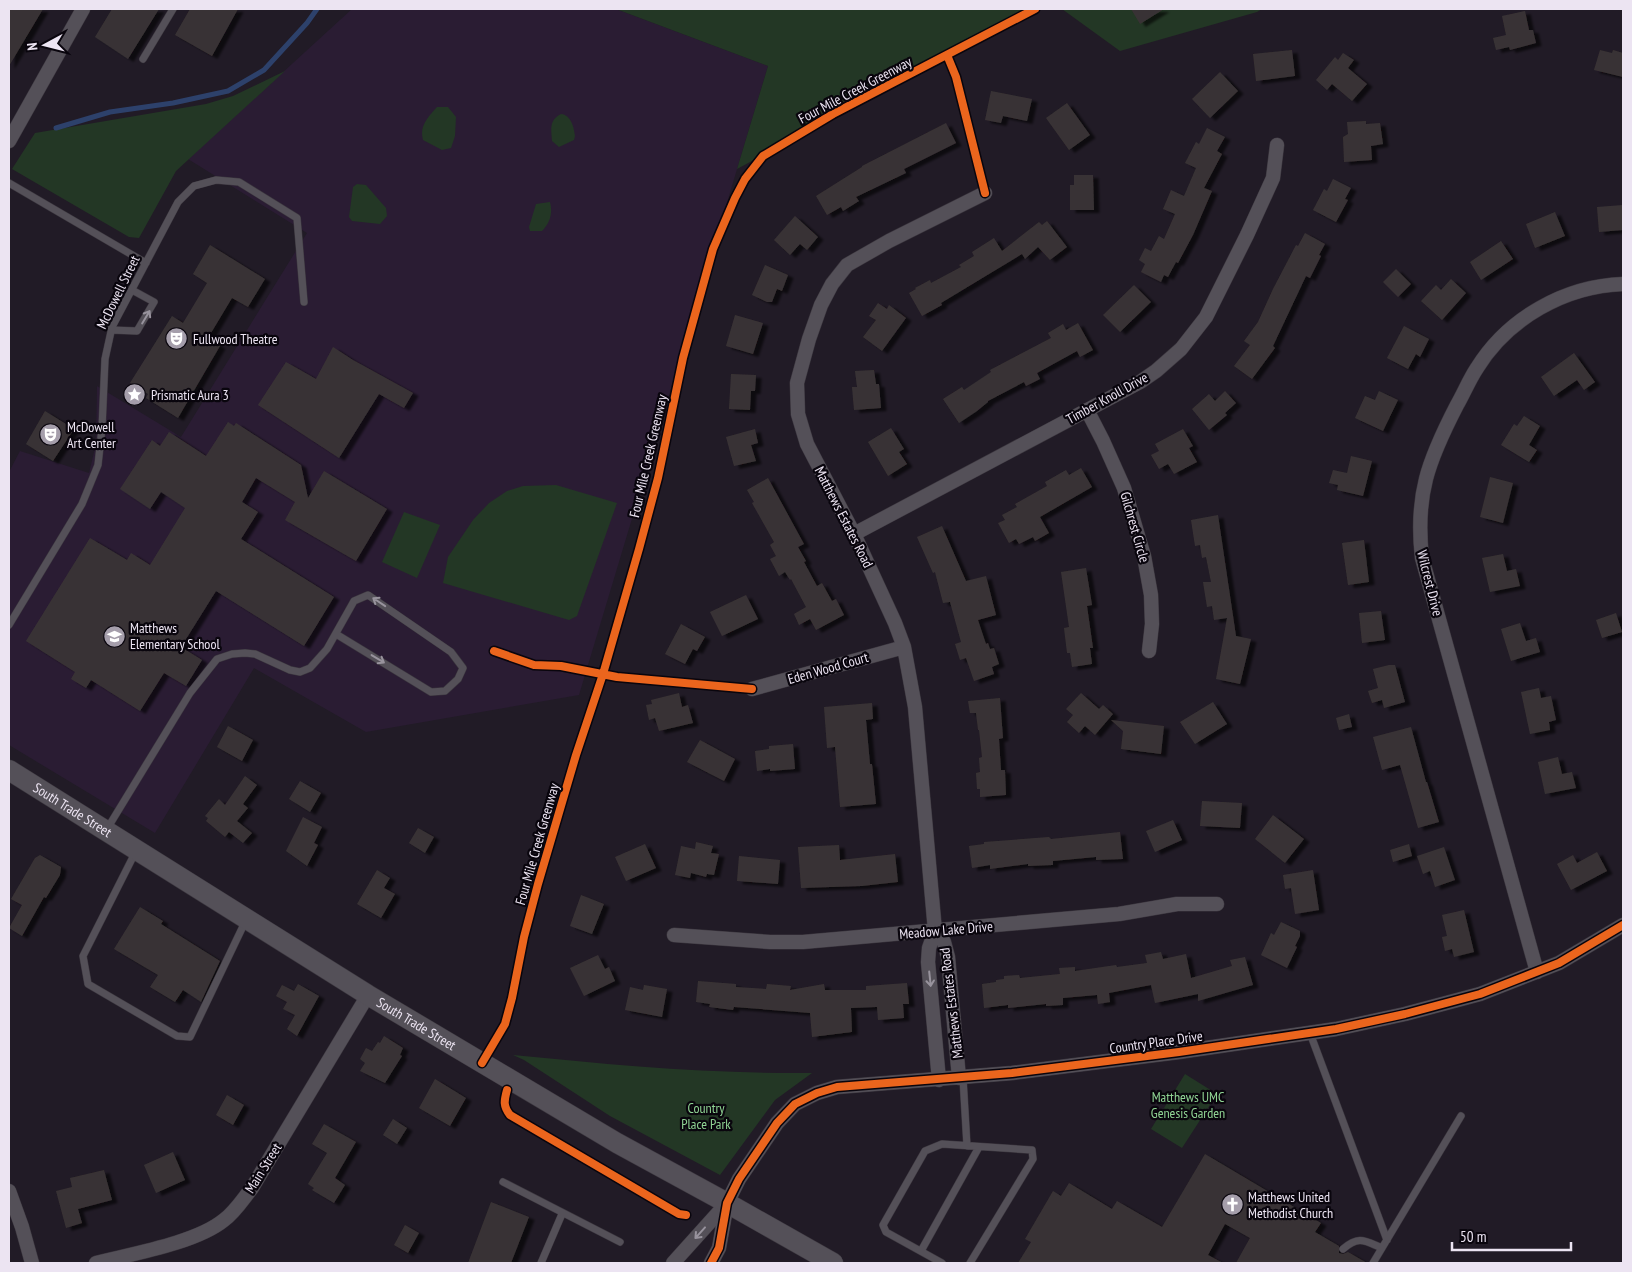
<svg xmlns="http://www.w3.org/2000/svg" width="1632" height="1272" viewBox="0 0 1632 1272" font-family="'PT Sans Narrow',sans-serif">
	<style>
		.built { fill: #2a1c33 }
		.green { fill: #233725 }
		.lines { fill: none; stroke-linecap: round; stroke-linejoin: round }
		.stream { stroke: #2d416b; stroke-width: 5 }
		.building { fill: #393334; filter: url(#shadow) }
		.lane-casing { stroke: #3c373f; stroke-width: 8 }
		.street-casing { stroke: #3c373f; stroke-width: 15 }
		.secondary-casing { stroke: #3c373f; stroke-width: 21 }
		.lane { stroke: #545058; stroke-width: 7 }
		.street { stroke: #545058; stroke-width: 14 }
		.secondary { stroke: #545058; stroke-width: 20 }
		.cycleway-casing { stroke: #09050d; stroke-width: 11 }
		.cycleway { stroke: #eb651d; stroke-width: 8 }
		.oneway { stroke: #98939d }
		.labels { text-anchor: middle; stroke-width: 4.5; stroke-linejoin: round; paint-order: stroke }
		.street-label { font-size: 14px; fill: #ece4f2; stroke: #09050d }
		.poi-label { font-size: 14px; fill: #ece4f2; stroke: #09050d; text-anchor: start }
		.park-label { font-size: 14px; fill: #90d494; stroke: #09050d }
	</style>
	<defs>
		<filter id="shadow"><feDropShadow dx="5.5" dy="3" stdDeviation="1" flood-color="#0009"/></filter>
	</defs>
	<rect width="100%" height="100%" fill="#211b26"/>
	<path class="built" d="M352,9H616L768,66L579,695L366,732L254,668L155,833L9,745V472L20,451L89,473L96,444L97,386L181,437L307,233L188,159Z"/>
	<path class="green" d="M616,9H1037L737,169L768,66Z
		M1062,9H1262L1257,12L1120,51Z
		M285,71L176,171L139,238L129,237L12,169L35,133L206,104L233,96Z
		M437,107H448L456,117L455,136L451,148L442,150L423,140C419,126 428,117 437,107Z
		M561,114C571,115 574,127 575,136L574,140L559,147L552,141C551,129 549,120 561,114Z
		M357,184L366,185L386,208L387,216L380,224L352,221L349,217L353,187Z
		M550,202C553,213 550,223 542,231H530L529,227L536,204Z
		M556,485L617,503L577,616L569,620L443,583L448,557L473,520L489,503L507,491L523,486Z
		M404,512L440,525L417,578L382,562Z
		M513,1055C614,1065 711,1074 812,1073L775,1100L720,1175L610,1116L524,1060Z
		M1185,1074L1217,1094L1182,1148L1151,1129Z"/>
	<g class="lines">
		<path class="stream" d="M56,128L110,112L173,103L228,91L264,70L307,23L317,9"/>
	</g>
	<path class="building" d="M9,9H43L9,66Z
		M112,9H159L128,59L95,37Z
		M190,9H238L212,56L175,35Z
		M1131,9H1164L1140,24Z
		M1525,11L1529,30H1533L1536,43L1510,50L1509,47L1496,50L1493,38L1506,35L1502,16Z
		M1292,50L1295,76L1256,81L1253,54Z
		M1600,50L1612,53L1613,50L1623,53V77L1594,70Z
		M1343,53L1354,60L1348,68L1367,84L1352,101L1332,84L1327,90L1316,80L1335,57L1338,60Z
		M1220,72L1238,91L1210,118L1192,99Z
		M991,91L1032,99L1027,121L1003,116L1001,123L985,120Z
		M1067,103L1090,135L1069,150L1046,118Z
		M1366,121V124L1380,123L1383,144L1371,146L1372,160L1344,162L1343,137L1348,134L1347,122Z
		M946,123L956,143L904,169L906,173L856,197L859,201L843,211L841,207L827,215L816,196L862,167V166Z
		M1207,128L1225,137L1217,151L1222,154L1204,188L1212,191L1193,235L1178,263L1176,262L1168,277L1164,275L1161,282L1141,272L1145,264L1139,260L1145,248L1151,251L1159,236L1164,239L1175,214L1163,209L1171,190L1184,196L1196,168L1185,163L1196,142L1199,144Z
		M1074,175H1093L1094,210H1070V185H1074Z
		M1333,179L1351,188L1345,199L1348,200L1336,222L1313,210L1324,189L1327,191Z
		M1623,205V230L1599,232L1597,207Z
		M1555,212L1565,236L1535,248L1526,224Z
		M795,216L818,237L807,250L800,244L790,255L774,240Z
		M1047,221L1067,247L1050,260L1038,247L1025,259L1022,254L941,303L942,305L922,316L909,293L916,289L915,288L930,280L931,283L961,267L959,265L974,256L972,252L994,238L1002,251L1039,222L1042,225Z
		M1305,233L1325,244L1319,255L1321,256L1310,278L1306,276L1273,346L1275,348L1252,379L1234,366L1250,345L1244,341L1258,322L1273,289L1296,245L1298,246Z
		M1501,241L1513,259L1481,280L1470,262Z
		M210,245L265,279L248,307L232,298L208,338L220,346L178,418L146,398L148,394L130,383L172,316L183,323L207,283L193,274Z
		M765,265L788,275L782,291L777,289L772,302H767L752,295Z
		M1396,269L1411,284L1398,297L1383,282Z
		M1451,279L1466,293L1442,320L1421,301L1436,285L1441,290Z
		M1134,285L1151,302L1120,332L1103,315Z
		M878,303L887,309L889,305L906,318L882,351L863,337L876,320L869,316Z
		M735,315L763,323L753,354L726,346Z
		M1078,323L1093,350L1080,357L1077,351L1037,373L1040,379L1026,386L1024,382L988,401V402L977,411L959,423L943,399L962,387L964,390L991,372L990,370L1051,338L1048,333L1063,324L1066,330Z
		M1404,326L1429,339L1420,357L1416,354L1408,369L1387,358Z
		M333,347L353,360L413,393L404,408L379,394L339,458L258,405L286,362L316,379Z
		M1574,353L1595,382L1584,390L1577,380L1554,396L1541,377Z
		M874,370L876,384H879L881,408L854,410L852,387H857L855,371Z
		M731,374L756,375L755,391H751L750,410L729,409Z
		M1225,391L1236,403L1225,413L1227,415L1209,430L1192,409L1209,394L1215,401Z
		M1379,391L1398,400L1383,431L1355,418L1365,396L1375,400Z
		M45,411L74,429L53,461L26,444Z
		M1524,416L1540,426L1529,445L1537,450L1529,462L1501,445L1514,424L1517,426Z
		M228,422L234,426L236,423L301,465L308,498L324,471L387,509L356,561L285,520L295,502L256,478L242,502L258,512L241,539L334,597L304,646L216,591L181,647L202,660L186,686L164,673L140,711L91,680L86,688L71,679L75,672L26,641L90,538L127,560L131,553L150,565L185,508L161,492L150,509L120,489L152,440L160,446L169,432L206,456Z
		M891,428L904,449L899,452L907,464L888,476L868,442Z
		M755,429L758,443L751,445L756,461L734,466L726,437Z
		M1183,429L1193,446L1189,448L1197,462L1174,474L1168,464L1159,469L1151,455L1159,451L1155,444Z
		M1351,456L1372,461L1363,496L1337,490L1338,485L1329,483L1333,470L1347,473Z
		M1081,468L1092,487L1040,517L1049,533L1035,541L1033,537L1019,544L1016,539L1009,543L998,523L1005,520L1002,515L1017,507L1015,504L1047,486L1045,482L1066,470L1069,475Z
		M1490,477L1513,483L1503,523L1480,517Z
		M768,478L804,544L798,547L806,561L804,562L817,586L822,583L832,601L836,599L844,615L816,630L810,619L799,625L794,614L806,607L791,579L790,580L785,572L779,576L770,559L776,556L770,545L774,542L752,503L754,502L747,490Z
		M1218,515L1236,636L1251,639L1240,684L1216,679L1227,618L1214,620L1212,606L1207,607L1203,582H1211L1206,557L1202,558L1200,545L1195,546L1191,520Z
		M942,526L966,581L986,576L996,615L978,620L986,644L988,643L990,649L994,648L999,664L992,667L994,674L974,681L966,658L960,660L955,644L961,642L950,602L943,603L935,572L933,573L917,537Z
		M1364,540L1369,582L1348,585L1342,543Z
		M1503,554L1507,571L1516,569L1520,586L1490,592L1482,558Z
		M1086,568L1092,605L1087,606L1093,648H1090L1092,664L1072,667L1070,653H1067L1064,628L1069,627L1061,572Z
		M746,595L758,619L722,636L710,612Z
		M1381,611L1385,640L1362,643L1359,613Z
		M1616,613L1622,632L1602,638L1596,620Z
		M1520,623L1526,641L1536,638L1540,652L1511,661L1501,629Z
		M681,624L705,637L697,651L693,649L685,664L665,654Z
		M1389,665H1395L1405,702L1384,708L1382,700L1372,703L1368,691L1378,688L1373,669Z
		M1539,688L1541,698L1551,696L1556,720L1549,722L1550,730L1530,734L1521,692Z
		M679,693L682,707L688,705L693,723L659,731L655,718L649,720L646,705L652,704L651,700Z
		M1081,693L1099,709L1103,705L1113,714L1095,735L1085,726L1079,733L1067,722L1073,715L1066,709Z
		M1000,698L1003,738L999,739L1001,770H1005L1006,795L980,797V789H977L976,773L980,772L979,758L982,757L979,730H978L976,713H970L968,701Z
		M1213,702L1227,724L1195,744L1180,722Z
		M872,703L873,719L866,720L870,764H872L876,804L840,807L835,747L827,748L824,707Z
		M1349,714L1352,727L1339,730L1336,718Z
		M1111,720L1164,726L1161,754L1121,749L1123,731Z
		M228,726L253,740L242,761L217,747Z
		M1411,727L1426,782H1427L1439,822L1418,828L1400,765L1382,770L1373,737Z
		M700,740L735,759L724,781L687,762Z
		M793,744L795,769L770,771V769L757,771L755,751L769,749V746Z
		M1558,757L1562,774L1572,772L1576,788L1545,794L1538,762Z
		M245,776L257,785L243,804L248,808L237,821L252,833L243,843L229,832L225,837L206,821L208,818L205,816L219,799L225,805Z
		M300,781L321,793L310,812L289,799Z
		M1202,801L1242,803L1240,828L1200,826Z
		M1273,815L1304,839L1285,863L1255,839Z
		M303,817L322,827L314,843L318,845L307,866L286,851Z
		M1173,820L1182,840L1155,852L1146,831Z
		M418,828L434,837L425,853L409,843Z
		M1120,832L1123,859L1096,860V857L1053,861V865L1028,866V864L990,869V865L972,868L969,846L984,844V842L1049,837L1051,839Z
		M696,842L713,846L711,853L719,854L714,875L707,874L706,877L691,873L690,878L675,875L681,846L695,849Z
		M645,844L656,868L626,881L615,857Z
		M1409,844L1412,856L1393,862L1390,850Z
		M839,845L840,860L895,854L898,882L862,886L801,888L798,847Z
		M1444,847L1455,880L1435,887L1430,871L1423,874L1417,856Z
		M1597,852L1607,871L1571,890L1557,864L1573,855L1577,863Z
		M40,855L61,867L60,875L46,898L44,897L22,936L9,928L22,905L11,899L35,858Z
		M739,856L780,860L778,884L737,881Z
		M377,870L390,878L384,888L395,894L381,918L357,904Z
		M1313,870L1319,910L1295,914L1291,888L1285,889L1283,875Z
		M581,895L604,904L592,934L570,926Z
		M140,907L163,921L161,924L220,961L201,1002L183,990L175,1002L150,987L158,975L114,949Z
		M1464,910L1474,952L1454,957L1452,949L1445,951L1442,937L1447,936L1442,915Z
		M1281,922L1300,931V936L1295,946L1297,947L1287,968L1261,955L1271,933L1274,935Z
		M1161,952L1163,959L1186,954L1191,978L1232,966L1230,960L1245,957L1253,985L1198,1001V994L1155,1003L1151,985L1109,993L1110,1002L1098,1004L1097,995L1063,998V1005L1046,1006V1004L1008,1008V1005L984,1008L982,984L996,982V980L1004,979V976L1019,975L1020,978L1060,974L1059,968L1075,967V971L1116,965L1117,967L1147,963L1145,955Z
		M598,955L605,969L609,967L615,981L584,996L570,968Z
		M698,981L736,984V987L766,989L767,984L791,986L790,990L824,984L825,990H866V986L907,983L909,1004H903L904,1018L878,1020L877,1007L851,1008L852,1032L812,1037L810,1013L734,1007L733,1010L709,1007L710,1004L696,1002Z
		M298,984L319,996L297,1036L287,1029L295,1015L283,1009L287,1002L276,996L282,985L294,991Z
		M644,985L667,989L662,1017L625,1010L630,987L643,990Z
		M384,1036L403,1048L400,1055L402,1056L385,1083L360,1071L365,1063L360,1059L366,1048L372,1051L378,1042L380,1043Z
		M435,1079L466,1098L450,1126L419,1108Z
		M227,1095L244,1105L233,1125L216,1115Z
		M393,1119L407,1128L397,1144L383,1135Z
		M324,1124L356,1142L335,1178L345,1185L334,1203L312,1190L314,1188L308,1184L327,1153L312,1144Z
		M173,1152L185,1180L156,1193L144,1165Z
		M1205,1154L1321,1223L1315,1232L1339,1246V1253L1343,1254L1348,1252L1367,1263H1236L1250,1238L1225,1224L1208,1255L1223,1263H1018L1031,1242L1025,1239L1053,1191L1061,1196L1069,1183L1112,1209L1117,1201L1162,1227Z
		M104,1170L112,1200L78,1209L82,1223L66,1228L56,1191L72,1187L70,1178Z
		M491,1202L529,1217L511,1263H468Z
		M405,1225L419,1233L408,1253L394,1245Z"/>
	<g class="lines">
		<defs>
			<path id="lane" d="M143,59L173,9
				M9,183L146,263
				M111,330L137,331L154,302L132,290
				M9,625L82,504L98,465L102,428L105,359L112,327L178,202L194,186L216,180L239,182L297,218L304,302
				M107,829L190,693L217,659L232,654L245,653L255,654L290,670L300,672L310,668L327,649L354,601L368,595L451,652L463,668L458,679L445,691L431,692L336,634
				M136,851L83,956L88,984L177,1036L190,1037L246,920
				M1310,1033L1387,1240
				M963,1078L967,1146
				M503,1182L620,1242
				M1343,1249C1359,1235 1365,1241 1382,1248
				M921,1251L979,1147
				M541,1263L562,1214
				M942,1263L886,1232L883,1225L925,1151L942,1144L1032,1150L1033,1159L970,1263
				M1373,1263L1461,1116"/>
			<path id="street" d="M9,141L83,9
				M1087,410L1103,441L1124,488L1144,556L1151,595L1152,624L1149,651
				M854,534L1140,382L1156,371L1181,349L1206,317L1247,235L1273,178L1277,145
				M752,689L904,647
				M935,931L944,942L948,957L959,1078
				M674,935L770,942H803L1119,914L1177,904H1217
				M1537,972L1422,558C1415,495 1428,461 1457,405C1464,393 1469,380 1477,368C1508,318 1565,286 1623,284
				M939,1080L928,962L929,948L935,931L915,707L904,647L895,623L854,534L807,444L798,414L797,383L809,339L821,305L832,284L847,265L889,241L985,193
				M9,1191L22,1227L32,1263
				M96,1263C131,1254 196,1243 224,1220C235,1212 243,1199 252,1188L368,995
				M673,1263L727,1203
				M711,1263L719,1248L727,1203L739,1179L777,1123L795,1104L817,1093L837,1087L1012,1073L1179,1052L1336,1029L1405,1014L1480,994L1559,963L1623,925"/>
			<g id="secondary">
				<path id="s1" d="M9,770L368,995L617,1143L727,1203L833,1263"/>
			</g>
		</defs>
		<use href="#lane" class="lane-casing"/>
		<use href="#street" class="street-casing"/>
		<use href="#secondary" class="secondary-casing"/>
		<use href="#lane" class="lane"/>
		<use href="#street" class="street"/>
		<use href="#secondary" class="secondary"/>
		<defs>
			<path id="cycleway" d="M947,55L956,77L985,193
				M494,651L534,665L561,666L617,677L752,689
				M482,1063L505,1024L512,998L524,937L538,884L576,755L603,674L639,549L658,478L683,358L713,249L735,198L745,179L763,156L833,114L1035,9
				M507,1090C504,1101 503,1106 510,1115L679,1214L686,1215
				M711,1263L719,1248L727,1203L739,1179L777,1123L795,1104L817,1093L837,1087L1012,1073L1179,1052L1336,1029L1405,1014L1480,994L1559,963L1623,925"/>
		</defs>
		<use href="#cycleway" class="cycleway-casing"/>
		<use href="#cycleway" class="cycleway"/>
	</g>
	<defs><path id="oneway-shaft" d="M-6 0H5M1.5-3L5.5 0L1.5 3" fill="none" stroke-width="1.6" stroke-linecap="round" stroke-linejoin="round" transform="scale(1.25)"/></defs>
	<g class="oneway">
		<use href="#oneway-shaft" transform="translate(146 317) rotate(-59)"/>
		<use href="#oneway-shaft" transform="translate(379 602) rotate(-146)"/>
		<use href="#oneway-shaft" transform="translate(378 659) rotate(31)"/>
		<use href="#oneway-shaft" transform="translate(930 979) rotate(84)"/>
		<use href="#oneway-shaft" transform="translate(700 1233) rotate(132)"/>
	</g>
	<defs>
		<symbol id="theatre-disc" viewBox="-11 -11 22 22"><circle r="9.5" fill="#a59eab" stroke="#09050d"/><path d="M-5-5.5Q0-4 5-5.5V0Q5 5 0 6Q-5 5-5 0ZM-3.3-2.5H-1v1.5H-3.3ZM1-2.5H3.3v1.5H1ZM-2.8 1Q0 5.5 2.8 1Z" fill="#fff"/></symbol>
		<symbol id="sight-disc" viewBox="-11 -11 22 22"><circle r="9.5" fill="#a59eab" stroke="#09050d"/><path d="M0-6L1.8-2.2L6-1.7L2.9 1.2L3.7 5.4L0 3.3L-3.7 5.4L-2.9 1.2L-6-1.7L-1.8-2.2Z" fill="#fff"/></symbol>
		<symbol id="school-disc" viewBox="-11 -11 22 22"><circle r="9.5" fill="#a59eab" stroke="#09050d"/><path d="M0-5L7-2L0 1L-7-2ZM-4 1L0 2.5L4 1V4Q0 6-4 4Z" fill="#fff"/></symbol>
		<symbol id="church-disc" viewBox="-11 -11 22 22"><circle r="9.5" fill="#a59eab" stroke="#09050d"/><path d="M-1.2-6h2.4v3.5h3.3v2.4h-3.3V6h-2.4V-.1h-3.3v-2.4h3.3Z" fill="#fff"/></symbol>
	</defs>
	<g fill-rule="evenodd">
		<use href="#theatre-disc" x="164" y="326" width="25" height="25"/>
		<use href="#sight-disc" x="122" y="382" width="25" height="25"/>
		<use href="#theatre-disc" x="38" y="422" width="25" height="25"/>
		<use href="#school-disc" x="102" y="624" width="25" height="25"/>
		<use href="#church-disc" x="1220" y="1192" width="25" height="25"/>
	</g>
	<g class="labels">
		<g class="street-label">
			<text transform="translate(855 90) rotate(-28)" y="5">Four Mile Creek Greenway</text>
			<text transform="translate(118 292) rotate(-64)" y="5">McDowell Street</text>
			<text transform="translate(1107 398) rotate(-29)" y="5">Timber Knoll Drive</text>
			<text transform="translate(648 456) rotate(-77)" y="5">Four Mile Creek Greenway</text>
			<text transform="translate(844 517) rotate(63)" y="5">Matthews Estates Road</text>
			<text transform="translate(1135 527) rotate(74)" y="5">Gilchrest Circle</text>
			<text transform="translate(1430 583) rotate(76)" y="5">Wilcrest Drive</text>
			<text transform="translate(828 668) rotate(-16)" y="5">Eden Wood Court</text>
			<text dy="5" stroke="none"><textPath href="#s1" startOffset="75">South Trade Street</textPath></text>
			<text transform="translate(537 844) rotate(-74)" y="5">Four Mile Creek Greenway</text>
			<text transform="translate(946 930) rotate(-5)" y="5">Meadow Lake Drive</text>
			<text transform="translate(951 1003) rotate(-97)" y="5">Matthews Estates Road</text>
			<text dy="5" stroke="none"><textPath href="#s1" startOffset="480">South Trade Street</textPath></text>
			<text transform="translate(1156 1042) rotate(-8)" y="5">Country Place Drive</text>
			<text transform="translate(263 1168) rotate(-58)" y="5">Main Street</text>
		</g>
		<g class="poi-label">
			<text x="193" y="344">Fullwood Theatre</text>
			<text x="151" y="400">Prismatic Aura 3</text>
			<text x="67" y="432">McDowell<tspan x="67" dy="16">Art Center</tspan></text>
			<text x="130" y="633">Matthews<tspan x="130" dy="16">Elementary School</tspan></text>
			<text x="1248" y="1202">Matthews United<tspan x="1248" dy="16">Methodist Church</tspan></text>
		</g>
		<g class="park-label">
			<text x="1188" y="1102">Matthews UMC<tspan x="1188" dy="16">Genesis Garden</tspan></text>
			<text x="706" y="1113">Country<tspan x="706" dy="16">Place Park</tspan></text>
		</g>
	</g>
	<rect width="1632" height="1272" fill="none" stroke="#ece4f2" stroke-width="20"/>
	<g transform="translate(45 45) rotate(263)" stroke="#09050d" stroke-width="4" paint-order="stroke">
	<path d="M0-4L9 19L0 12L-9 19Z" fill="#ece4f2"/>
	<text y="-8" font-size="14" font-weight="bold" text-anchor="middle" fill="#ece4f2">N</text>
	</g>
	<path d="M1452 1242v8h119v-8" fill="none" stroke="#ece4f2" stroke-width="2.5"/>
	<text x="1460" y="1242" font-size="15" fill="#ece4f2" stroke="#09050d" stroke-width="4" paint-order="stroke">50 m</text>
</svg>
